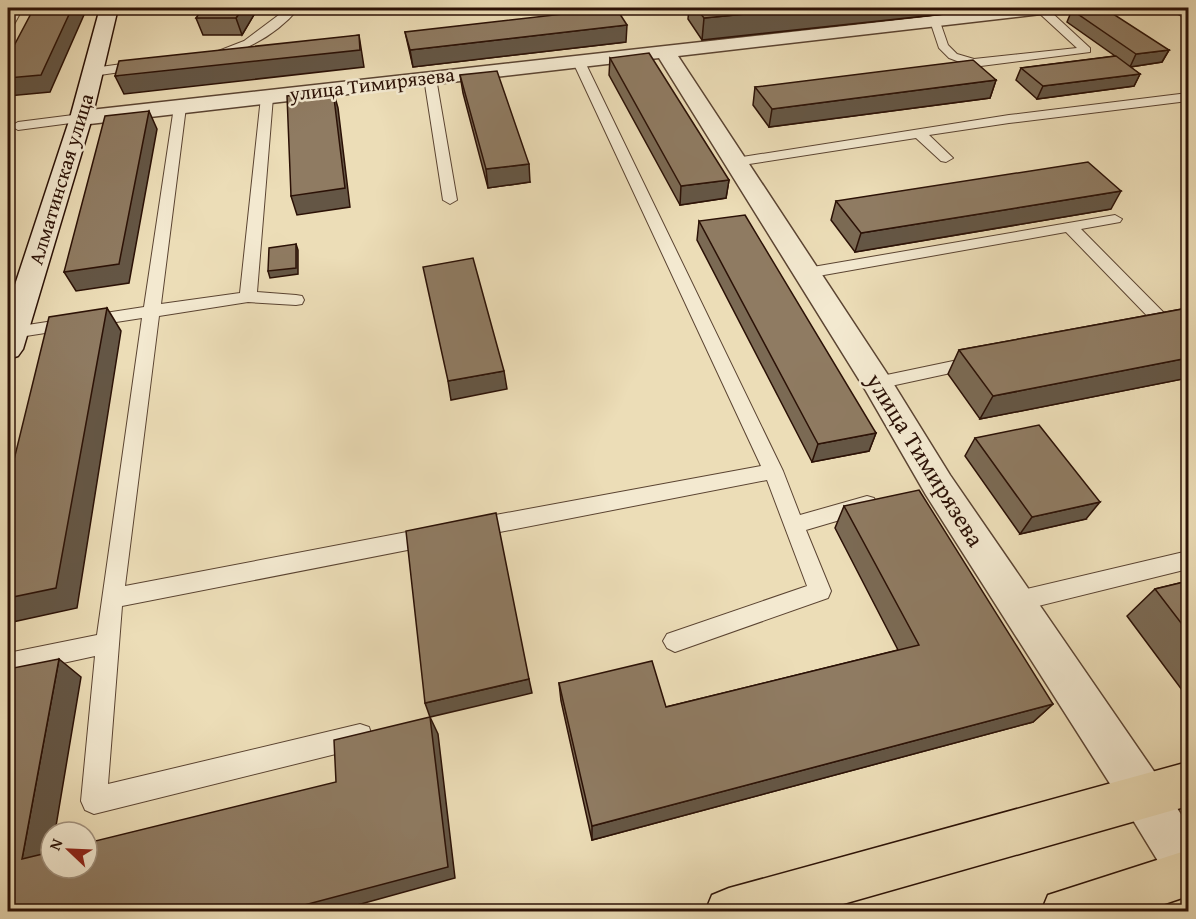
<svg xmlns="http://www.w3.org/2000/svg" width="1196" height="919" viewBox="0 0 1196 919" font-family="'Gentium Book Plus',serif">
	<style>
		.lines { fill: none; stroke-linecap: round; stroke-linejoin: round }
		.lane-casing { stroke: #5b4432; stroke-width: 2 }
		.street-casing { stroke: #5b4432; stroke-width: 3 }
		.secondary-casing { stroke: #2b1106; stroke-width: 3 }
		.primary-casing { stroke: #2b1106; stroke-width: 3 }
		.lane { fill: #f3e9d0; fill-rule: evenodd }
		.street { fill: #f3e9d0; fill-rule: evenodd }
		.secondary { fill: #f3e9d0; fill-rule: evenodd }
		.primary { fill: #ecddb7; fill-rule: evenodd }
		.wall { fill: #7b6a54; stroke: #2b1106; stroke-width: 1.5 }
		.shaded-wall { fill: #645645; stroke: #2b1106; stroke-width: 1.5 }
		.building { fill: #8f7b62; stroke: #2b1106; stroke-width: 1.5 }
		.labels { text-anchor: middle; stroke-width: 5; stroke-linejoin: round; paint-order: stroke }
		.far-street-label { font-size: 20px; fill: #2b1106; stroke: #f3e9d0 }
		.street-label { font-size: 24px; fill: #2b1106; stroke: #f3e9d0 }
	</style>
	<rect width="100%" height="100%" fill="#ecddb7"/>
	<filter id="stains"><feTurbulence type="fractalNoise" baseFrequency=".00333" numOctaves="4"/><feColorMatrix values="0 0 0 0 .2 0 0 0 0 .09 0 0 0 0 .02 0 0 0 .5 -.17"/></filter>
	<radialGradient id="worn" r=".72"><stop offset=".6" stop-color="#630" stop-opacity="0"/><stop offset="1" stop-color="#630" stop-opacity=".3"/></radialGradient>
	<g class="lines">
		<defs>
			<path id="lane" d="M13,8H23L12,28L8,29V17Z
				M288,8H299C277,34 247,51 214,58L208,55L244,41Z
				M1029,8H1062L1061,10L1051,12L1090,48V52L973,67L949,58L939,48L930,21L931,19H939L948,45L957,54L974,59L1077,48L1039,13L1016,15L1011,12L1016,9Z
				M1168,8H1180L1188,13V20Z
				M578,56L584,60L783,471L800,515L867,496L874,498L877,504L874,510L806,530L831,591L828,598L675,652L667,648L663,641L667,634L807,586L767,480L474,537L467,534L464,528L467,522L474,519L761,466L572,60Z
				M144,61L150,65L148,68L93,76L87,72L93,68Z
				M430,74L436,78L457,200L450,204L443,200L424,78Z
				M267,93L273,97L257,292L296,295L302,296L304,300L302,304L296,305L248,302L159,316L125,586L433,527L440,530L443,536L440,542L433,545L122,606L108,784L360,724L369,727L372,736L369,745L360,748L94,814L85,810L81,801L95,656L8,675V653L97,635L142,318L13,338L8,336V328L144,307L174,107L180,103L186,107L161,304L240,293L261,97Z
				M1188,93V101L1009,123L929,135L953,158L946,162L941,161L916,138L736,166L729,162L736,158L1009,115Z
				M81,114L86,115L87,118L86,121L18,130L11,126L18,122Z
				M1115,215L1122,219L1120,222L1081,229L1170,319L1172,323L1170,327H1158L1066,232L807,278L799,273L807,268Z
				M977,356L983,358L986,362L983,366L877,389L871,388L868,383L871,378L877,377Z
				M1188,551V569L1014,612L1006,609L1003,602L1006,595L1014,592Z"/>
			<path id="street" d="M1006,8L1050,9L1047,13L1041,14L678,56L888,375L950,475L1160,780L1188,826V891L1172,884L1128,812L926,495L866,391L659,58L81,125L73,123L70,118L73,113L81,111Z"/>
			<path id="secondary" d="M100,8H118L92,118L23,349L18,356L8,359V306L70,118Z"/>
			<path id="primary" d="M1188,762V806L815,912H705L712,895L729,888Z
				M1188,850V896L1141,912H1041L1048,895Z"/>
		</defs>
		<use href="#lane" class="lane-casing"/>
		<use href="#street" class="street-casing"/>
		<use href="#secondary" class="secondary-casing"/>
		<use href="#primary" class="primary-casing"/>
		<use href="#lane" class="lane"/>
		<use href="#street" class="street"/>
		<use href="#secondary" class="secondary"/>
		<use href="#primary" class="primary"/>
	</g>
	<path class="wall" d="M258,8L242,35H203L196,18Z
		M689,8H1000L702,40L688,19Z
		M1072,10L1169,50L1162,62L1130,67L1140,74L1134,86L1037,99L1016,80L1021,68L1115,56L1067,22Z
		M405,32L626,42L413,67Z
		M610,58L729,180L726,198L680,205L609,75Z
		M460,75L530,182L488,188L463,93Z
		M996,80L990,98L769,127L753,105L755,87Z
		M836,201L1111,209L855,252L831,220Z
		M699,221L876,433L869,451L812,462L697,240Z
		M1188,308V378L980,419L948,374L959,350Z
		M975,438L1086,519L1020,534L965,456Z
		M844,506L1053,704L1033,722L592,840L561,701L559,683L666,707L898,650L835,528Z
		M1188,581V689L1182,690L1127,616L1155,589Z"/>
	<path class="shaded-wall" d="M72,8H87L50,92L8,96V78Z
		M243,8H258L242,35L236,18Z
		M807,8H1000L702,40L704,18Z
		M627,25L626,42L413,67L410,50Z
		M359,35L364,67L124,94L115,76Z
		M1169,50L1162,62L1130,67L1136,54Z
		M1140,74L1134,86L1037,99L1043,86Z
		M996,80L990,98L769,127L772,109Z
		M333,90L338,108L350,207L297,215L291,196Z
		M149,111L157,129L129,283L76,291L64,272Z
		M529,164L530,182L488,188L486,169Z
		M729,180L726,198L680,205L681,186Z
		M1121,191L1111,209L855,252L861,233Z
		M296,244L298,250V274L270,278L268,271Z
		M107,308L121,331L77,608L8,623V598Z
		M1188,358V378L980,419L993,396Z
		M504,371L507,389L451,400L448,381Z
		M876,433L869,451L812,462L818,444Z
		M1100,502L1086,519L1020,534L1032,517Z
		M59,659L81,677L55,832H51V858L22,859Z
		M529,679L532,693L430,717L425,703Z
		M1053,704L1033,722L592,840V826Z
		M430,717L438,734L455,878L332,912H278Z"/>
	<path class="building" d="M34,8H72L41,75L8,78V57Z
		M203,8H243L236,18H196Z
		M616,8L627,25L410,50L405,32Z
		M696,8H807L704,18Z
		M1095,8H1104L1169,50L1136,54L1072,10Z
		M359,35L360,50L115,76L119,61Z
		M649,53L729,180L681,186L610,58Z
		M1116,56L1140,74L1043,86L1021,68Z
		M973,60L996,80L772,109L755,87Z
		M497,71L529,164L486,169L460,75Z
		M333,90L345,188L291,196L287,96Z
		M149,111L119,264L64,272L105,116Z
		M1088,162L1121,191L861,233L836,201Z
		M745,215L876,433L818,444L699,221Z
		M296,244V268L268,271L269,248Z
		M473,258L504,371L448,381L423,267Z
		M107,308L56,588L8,598V484L49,317Z
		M1188,308V358L993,396L959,350Z
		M1039,425L1100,502L1032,517L975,438Z
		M919,490L1053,704L592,826L559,683L652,661L666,707L919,645L844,506Z
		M496,513L529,679L425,703L406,531Z
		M1188,581V632L1155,589Z
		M59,659L22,859L51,852V868H87V843L336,782L334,740L430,717L448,867L278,912H8V669Z"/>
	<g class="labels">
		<g class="far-street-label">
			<text transform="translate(372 84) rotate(-7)" y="7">улица Тимирязева</text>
			<text transform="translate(61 179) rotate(-73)" y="7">Алматинская улица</text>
		</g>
		<g class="street-label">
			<text transform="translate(925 460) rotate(58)" y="8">улица Тимирязева</text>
		</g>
	</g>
	<rect width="1196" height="919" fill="none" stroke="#ecddb7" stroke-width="30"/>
	<rect x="9" y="9" width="1178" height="901" fill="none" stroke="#2b1106" stroke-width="3"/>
	<rect x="15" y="15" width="1166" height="889" fill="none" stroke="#2b1106" stroke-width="1.5"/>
	<g transform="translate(69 850) rotate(293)"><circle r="28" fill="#f3e9d0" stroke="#a3937f" stroke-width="1.5"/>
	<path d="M0-4.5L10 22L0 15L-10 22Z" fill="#8f2418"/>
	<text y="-9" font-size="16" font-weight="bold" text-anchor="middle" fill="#2b1106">N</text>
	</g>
	<rect width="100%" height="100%" filter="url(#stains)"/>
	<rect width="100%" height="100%" fill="url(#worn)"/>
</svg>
